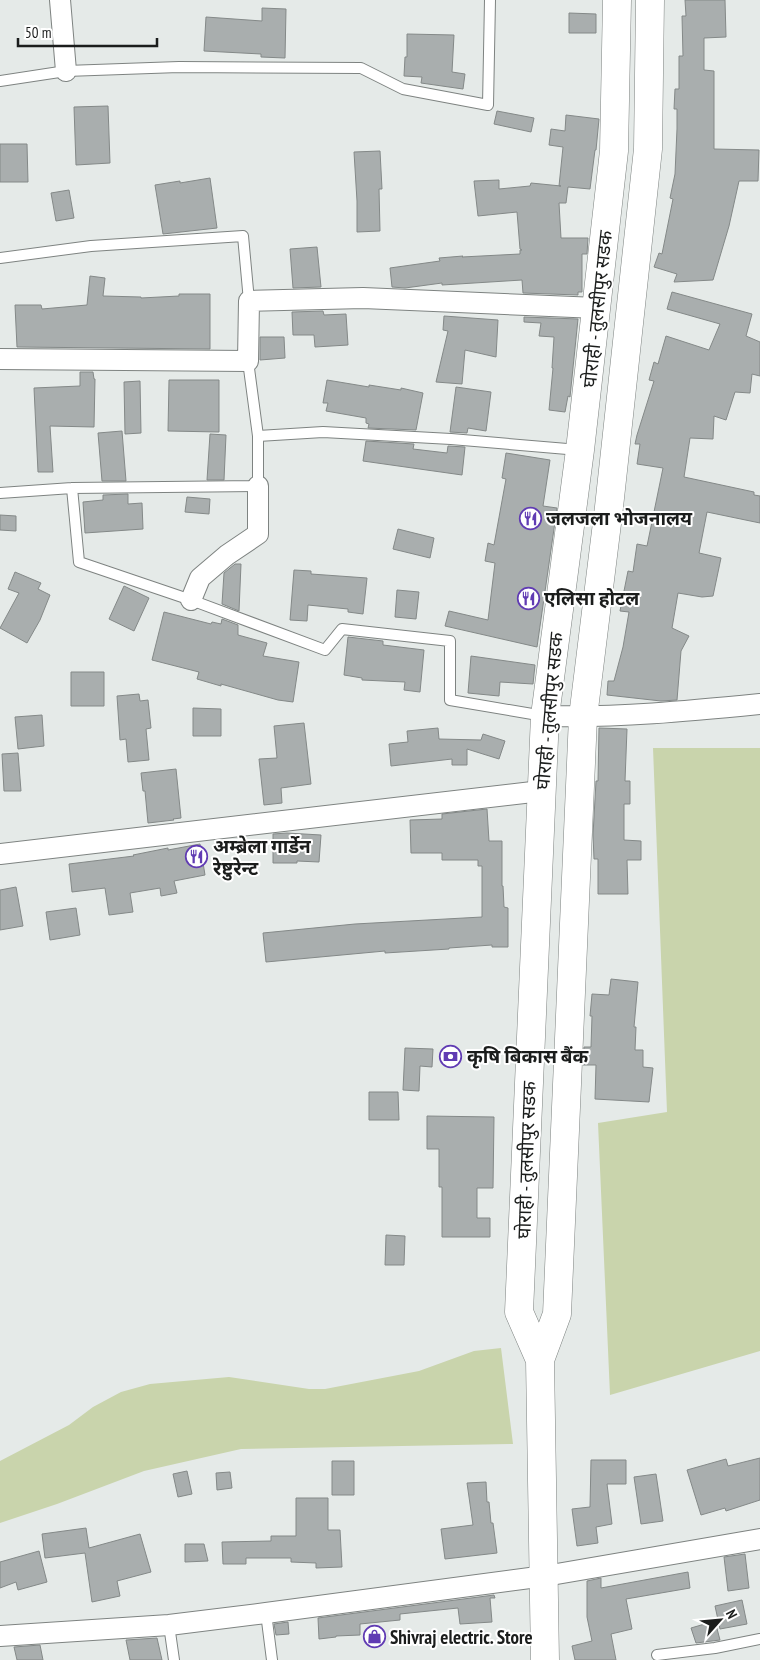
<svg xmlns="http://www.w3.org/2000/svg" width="760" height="1660" viewBox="0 0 760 1660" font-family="'PT Sans Narrow','Noto Sans Devanagari',sans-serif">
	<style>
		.green { fill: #c9d4ac }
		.building { fill: #a9aeae; stroke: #848988 }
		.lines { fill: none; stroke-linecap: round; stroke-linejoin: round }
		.lane-casing { stroke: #7e8381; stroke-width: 12 }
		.street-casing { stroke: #7e8381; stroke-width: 22 }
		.primary-casing { stroke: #7e8381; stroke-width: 29 }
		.lane { stroke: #fff; stroke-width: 10 }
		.street { stroke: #fff; stroke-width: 20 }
		.primary { stroke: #fff; stroke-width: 28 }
		.labels { text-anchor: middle; stroke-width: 4; stroke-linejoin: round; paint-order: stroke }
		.street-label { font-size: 19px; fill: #1b1d1c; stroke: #fff }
		.poi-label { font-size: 19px; font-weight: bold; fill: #1b1d1c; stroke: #fff; text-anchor: start }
	</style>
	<rect width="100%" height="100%" fill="#e5eae8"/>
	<path class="green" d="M653,748H760V1351L610,1395L598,1123L667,1112Z
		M501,1348L513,1444L241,1449L144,1471L57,1504L0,1523V1461L69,1425L93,1407L121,1392L150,1384L229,1377L309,1389H325L419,1371L474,1351Z"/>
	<path class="building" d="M685,0H725L726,37L704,38V70L714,71V149L759,150L758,181H739L729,226L713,280L674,282L677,274L654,267L659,253L662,254L673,199L670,198L675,174L677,129V109H674L675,89H679V56H683L682,16H686Z
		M262,8L286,9L285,58L261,57V54L204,51L206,17L262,21Z
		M569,13L596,14V33H569Z
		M407,34L454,35L452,72L465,74L463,89L421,83L422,77L404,76L405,57H407Z
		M108,106L110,163L76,165L74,107Z
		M497,111L534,118L531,132L494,124Z
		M566,115L599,119L596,150H595L590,189L568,187L566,203H559L561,238H588L587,254H582V292H578V295L523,293L522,280L442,285V283L405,288L392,287L390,268L440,261L439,258L463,256L462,257L520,254V250H522L520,249L517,212L478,216L474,181L499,180V189L530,186L531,183L561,186H559L563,147L549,145L551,129L565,131Z
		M0,144H27L28,182H0Z
		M380,151L382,189H379L380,231L357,232V201L354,152Z
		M210,178L217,228L163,234L155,185L180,181V183Z
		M69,190L74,218L56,221L51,193Z
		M317,247L321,287L293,288L290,249Z
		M90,276L105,278L103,296L141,297V298L179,296V294H210V349L17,347L15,305H41L42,309L87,305Z
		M672,292L752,314L746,336L760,342V376L752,374L750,393L735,392L726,420L714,416L713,439L690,438L684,477L754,492V495L760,496V523L707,512L699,553L721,558L713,596L702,597L678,593L672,628L689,636L681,651L677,700L661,701L607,695L608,681H614L623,647L629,612L620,611L628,571L633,572L637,544L647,546L663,468L637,464L640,444H635L637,435L654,381L649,380L654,362L658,364L666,336L709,350L720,324L667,309Z
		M323,311L324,315L346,314L348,345L315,347L314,335H293L292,312Z
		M444,316L498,320L496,357L465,350L462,384L436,382L448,331L443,330Z
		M524,317L578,319L570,397L568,396L565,412L549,410L553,368H552L554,337L539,336L541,323L524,322Z
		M260,337H284L285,358L260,360Z
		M80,372H93L94,379H95L94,427L50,426L53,472H38L34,388L80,386Z
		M169,380H219V432L168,431Z
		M327,380L369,387V385L401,390V388L423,393L416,430L368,428L369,424L366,423V418L326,411L328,403H323Z
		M140,381L141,433L125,434L124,382Z
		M456,387L491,392L486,431L468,428L467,433L450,432Z
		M122,431L126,481H102L98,433Z
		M210,434L226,435L224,480H207Z
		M366,441L414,444L413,449L447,453L448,446L465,447L462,475L363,461Z
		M506,453L550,460L543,506L557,508L537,647L445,626L449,611L488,620L495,563L485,561L488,543L494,545L506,479L502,478Z
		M128,494V504L142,503L143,529L85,533L83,502L103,500V495Z
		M187,497L210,499L209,514L185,512Z
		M0,515L16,516V531L0,530Z
		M398,529L434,538L430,558L393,549Z
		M235,564H241L239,611L222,604L224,573Z
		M294,570L311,571V574L367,578L363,614L348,612V609L308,605L307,621L290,620Z
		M15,572L41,583L38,589L50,595L40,620L27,643L0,628L19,593L8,589Z
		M124,586L149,598L134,631L109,619Z
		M397,590L419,592L416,619L395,617Z
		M164,612L211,624L212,622L221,624L222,619L238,625V635L267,643L263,656L299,662L293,702L278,700L221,684V686L197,679L199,672L152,660Z
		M348,637L383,641V645L424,650L420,692L404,690L405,682L362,680V678L344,675Z
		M471,656L535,665L533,684L500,682L499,696L468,693Z
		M71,672H104V706H71Z
		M139,694L140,701L148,700L151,728L146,729L149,760L128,762L126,739L120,740L117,696Z
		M193,708L221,709V736H193Z
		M42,715L44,746L18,749L15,717Z
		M304,723L311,784L281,788L282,803L264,805L259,759L277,758L274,726Z
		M438,728L439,739L481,740L483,734L505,741L499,759L467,749V765H452V759L391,766L389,744L408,742L407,731Z
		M599,728L627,729L625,781H630V804H624V840L641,841V860H627L628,894H598V859H594L593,835L596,781H598Z
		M18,753L21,791H4L2,754Z
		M176,769L181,818L173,819L174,820L148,823L145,791H143L141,773Z
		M487,809L489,841H502V886H503L504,907L508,908V947H492V945L449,948V949L385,953V951L266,962L263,933L355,924L482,917V866H478V860H442V853H411L410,820L442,819V814Z
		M287,833L321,835L319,862L297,861V863H273V834Z
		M200,844L205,875L174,881L177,893L161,896L160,888L130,893L133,912L109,915L105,888L72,892L69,864L134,856L133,855L168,848V850Z
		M16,887L23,926L0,930V890Z
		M76,908L80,935L50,940L46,912Z
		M611,979L638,982L634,1027H636L635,1050H643V1067L653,1068L649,1102L595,1099L596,1065H583L584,1047H591L592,1016H590L592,994L609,995Z
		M405,1048L433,1049L432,1067L420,1066L419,1091L403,1090Z
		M369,1092H398L399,1120H369Z
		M427,1116L494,1117L493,1188H477V1218H490V1237H442V1187H439V1149H427Z
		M386,1235L405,1236L404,1265H385Z
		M760,1458V1500L726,1511L725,1508L701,1515L687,1470L726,1459L728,1466Z
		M591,1460H626V1484H607L612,1524L596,1527L598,1543L577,1546L572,1509L590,1507Z
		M332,1461H354V1495H332Z
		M187,1471L192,1494L178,1497L173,1474Z
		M230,1472L232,1488L217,1490L216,1473Z
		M656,1474L663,1521L641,1524L634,1477Z
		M486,1482L487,1502H489L491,1523H493L497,1553L445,1559L441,1529L473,1525L467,1483Z
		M296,1498H328V1530H340L342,1567L316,1568V1563L291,1562V1558H246V1564H223L222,1542L271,1541V1536H296Z
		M86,1528L89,1548L140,1534L151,1572L117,1581L120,1596L92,1602L85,1553L45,1558L42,1534Z
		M185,1544H204L208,1561L185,1562Z
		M39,1551L47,1582L18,1590L16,1582L0,1588V1562Z
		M745,1554L749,1588L728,1591L724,1557Z
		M688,1572L690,1588L626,1599L632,1629L611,1634L616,1660H575L572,1646L592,1641L587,1617V1581L601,1578V1588Z
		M494,1595L495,1598H490L492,1622L460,1624L458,1608L400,1614V1620L360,1624V1635L336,1636V1637L319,1639L318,1618Z
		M742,1600L747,1624L720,1629L715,1606Z
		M715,1621L720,1640L696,1643L691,1628Z
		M288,1622L289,1634L276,1635L274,1624Z
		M157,1638L162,1660H130L126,1640Z
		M40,1645L43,1660H17L14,1647Z"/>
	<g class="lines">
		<defs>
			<path id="lane" d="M0,81L66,71L179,67L361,68L403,89L488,105L490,0
				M0,258L91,246L243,236L249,301
				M258,436L323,432L451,439L579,450
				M72,488L79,562L191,600L325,650L342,629L450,641V700L544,716
				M0,493L72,488L258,486V436L248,361
				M266,1613L272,1660
				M169,1625L174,1660
				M657,1655L715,1648L760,1639"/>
			<path id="street" d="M60,0L66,71
				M0,359L248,361L249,301L363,298L597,308
				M191,600L200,578L227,555L258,534V486
				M545,716C617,718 689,711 760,704
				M0,854L541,791
				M0,1636L169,1625L266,1613L545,1576L760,1539"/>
			<path id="primary" d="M540,1360L519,1312L545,716L580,450L614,151L617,0
				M545,1660L540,1360L557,1314L583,717L609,507L648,149L650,0"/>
		</defs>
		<use href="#lane" class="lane-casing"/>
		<use href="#street" class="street-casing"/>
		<use href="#primary" class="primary-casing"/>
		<use href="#lane" class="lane"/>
		<use href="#street" class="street"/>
		<use href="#primary" class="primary"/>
	</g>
	<defs>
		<symbol id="restaurant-ring" viewBox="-11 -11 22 22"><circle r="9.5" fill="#fff" stroke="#603bb3" stroke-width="1.5"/><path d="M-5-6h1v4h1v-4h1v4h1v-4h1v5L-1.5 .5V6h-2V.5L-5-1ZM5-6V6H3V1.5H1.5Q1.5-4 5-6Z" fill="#603bb3"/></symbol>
		<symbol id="bank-ring" viewBox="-11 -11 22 22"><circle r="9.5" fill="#fff" stroke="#603bb3" stroke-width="1.5"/><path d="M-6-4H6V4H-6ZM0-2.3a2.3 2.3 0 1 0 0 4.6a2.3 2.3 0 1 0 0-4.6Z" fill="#603bb3"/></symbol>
		<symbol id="shop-ring" viewBox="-11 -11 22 22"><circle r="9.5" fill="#fff" stroke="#603bb3" stroke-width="1.5"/><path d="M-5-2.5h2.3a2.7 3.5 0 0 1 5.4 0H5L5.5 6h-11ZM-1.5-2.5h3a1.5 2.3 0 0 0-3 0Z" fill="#603bb3"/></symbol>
	</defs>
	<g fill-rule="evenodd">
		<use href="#restaurant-ring" x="518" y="506" width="25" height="25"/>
		<use href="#restaurant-ring" x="516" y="586" width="25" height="25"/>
		<use href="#restaurant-ring" x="184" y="844" width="25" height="25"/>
		<use href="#bank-ring" x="438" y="1044" width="25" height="25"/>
		<use href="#shop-ring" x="362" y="1624" width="25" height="25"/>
	</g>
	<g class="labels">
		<g class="street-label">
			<text transform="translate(597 309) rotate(-84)" y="7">घोराही - तुलसीपुर सडक</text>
			<text transform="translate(549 711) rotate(-85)" y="7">घोराही - तुलसीपुर सडक</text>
			<text transform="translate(526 1160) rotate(-88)" y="7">घोराही - तुलसीपुर सडक</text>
		</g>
		<g class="poi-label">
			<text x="546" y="525">जलजला भोजनालय</text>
			<text x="544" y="605">एलिसा होटल</text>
			<text x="213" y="853">अम्ब्रेला गार्डेन<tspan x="213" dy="22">रेष्टुरेन्ट</tspan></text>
			<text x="467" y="1063">कृषि बिकास बैंक</text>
			<text x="390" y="1644">Shivraj electric. Store</text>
		</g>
	</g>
	<g transform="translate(720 1620) rotate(63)" stroke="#ffffff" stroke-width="4" paint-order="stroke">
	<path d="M0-4L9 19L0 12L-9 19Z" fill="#1b1d1c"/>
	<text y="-8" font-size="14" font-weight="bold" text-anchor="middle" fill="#1b1d1c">N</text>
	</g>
	<path d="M18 38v8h139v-8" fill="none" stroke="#1b1d1c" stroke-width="2.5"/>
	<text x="25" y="38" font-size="15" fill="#1b1d1c" stroke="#ffffff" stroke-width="4" paint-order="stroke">50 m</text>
</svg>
